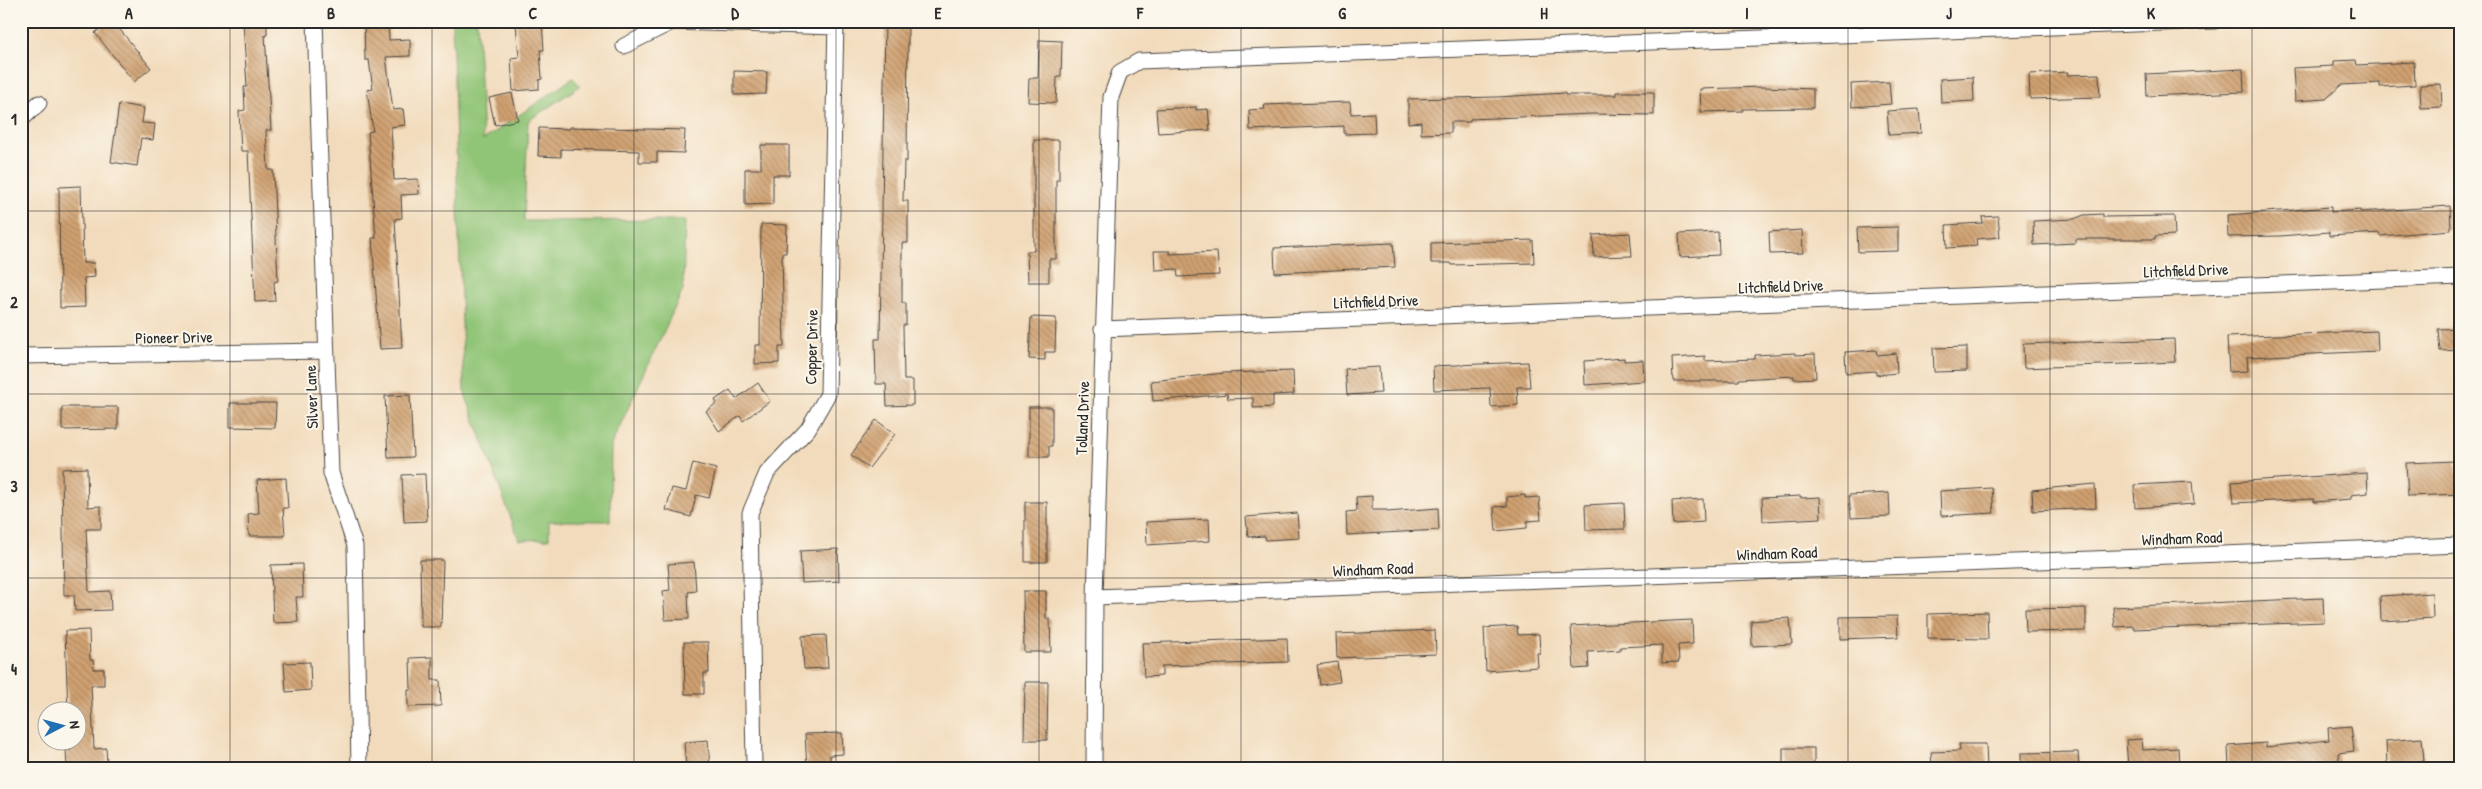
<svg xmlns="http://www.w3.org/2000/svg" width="2482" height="789" viewBox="0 0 2482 789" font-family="'Patrick Hand',sans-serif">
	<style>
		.green { fill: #90c476; stroke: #5e7850 }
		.building { fill: url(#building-back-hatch) }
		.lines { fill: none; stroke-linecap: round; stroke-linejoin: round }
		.minor-casing { stroke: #494541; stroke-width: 17 }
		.minor { stroke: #fff; stroke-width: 15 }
		.grid { fill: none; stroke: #2b2b2b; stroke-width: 1; stroke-opacity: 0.55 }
		.labels { text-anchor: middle; stroke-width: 4; stroke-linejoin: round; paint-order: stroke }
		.street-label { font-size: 16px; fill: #2b2b2b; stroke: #fbf7ec }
		.neatline { fill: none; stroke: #2b2b2b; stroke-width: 2 }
		.grid-label { font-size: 16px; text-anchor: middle; font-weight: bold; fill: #2b2b2b }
	</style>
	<defs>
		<pattern id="building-back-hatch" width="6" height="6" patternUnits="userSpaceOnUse" patternTransform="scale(1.25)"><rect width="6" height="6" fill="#d0a171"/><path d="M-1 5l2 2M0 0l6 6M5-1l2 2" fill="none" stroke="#a9835d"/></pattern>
	</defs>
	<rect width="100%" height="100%" fill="#fbf7ec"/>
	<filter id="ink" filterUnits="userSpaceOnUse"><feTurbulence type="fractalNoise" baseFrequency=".02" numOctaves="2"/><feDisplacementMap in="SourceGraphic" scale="10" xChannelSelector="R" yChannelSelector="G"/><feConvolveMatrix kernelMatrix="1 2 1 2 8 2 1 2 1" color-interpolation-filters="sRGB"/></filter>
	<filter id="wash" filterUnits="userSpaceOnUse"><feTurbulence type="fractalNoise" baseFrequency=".0096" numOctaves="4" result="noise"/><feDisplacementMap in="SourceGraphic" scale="20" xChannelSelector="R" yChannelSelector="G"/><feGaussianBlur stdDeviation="1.12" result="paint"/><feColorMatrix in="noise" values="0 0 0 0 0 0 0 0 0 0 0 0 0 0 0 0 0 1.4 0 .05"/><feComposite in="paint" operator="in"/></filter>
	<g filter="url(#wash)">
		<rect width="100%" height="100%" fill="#f2dbbc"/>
		<path class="green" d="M452,21H477L483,140L573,78L580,86L528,121L524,221L685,220L683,290L611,445L610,521H549V539L519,540L464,391Z"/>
		<g id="blocks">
			<path class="building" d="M109,21H113L151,68L134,82L95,33Z
				M243,21H267V35H265L271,130H266L268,170H273L278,281L274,282L275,301L255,302L248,151H241L239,111L245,110L244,87H247Z
				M364,21H388L389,40L410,39V56L386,57L393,110L403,109L405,125L391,127L394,180L418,179L419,194L401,195L402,218L395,219L402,348L380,349L372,238H376L368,132L373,131L367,90L373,89L369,60H365Z
				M885,22H908L907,161H904L903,201H908V243H902V303H906V325H903L904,380H913V405L887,406L886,384H876L875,339H880Z
				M542,23L544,50H540L542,79L539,80V89L513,91L511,58L519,57L516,24Z
				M1039,40L1062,41L1061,77H1057L1056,103L1028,102L1029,78H1038Z
				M2356,60L2357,65L2414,62L2415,85L2380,87V83L2341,85L2326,99L2295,101L2293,68L2334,66V61Z
				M2243,69L2244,92L2147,96L2146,74Z
				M734,71L767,72L766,94L734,95Z
				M2068,72L2067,75L2099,74L2100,97L2030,99L2029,74Z
				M1973,77L1974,101L1941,103L1940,79Z
				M1889,82L1891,104L1852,107L1851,84Z
				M2441,84L2442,107L2421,108L2420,85Z
				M1763,87L1813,89V108L1742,109L1743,111L1701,112L1700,89Z
				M1616,92H1654V115L1592,114L1470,119V122H1451V133L1421,134V122L1408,123V99L1497,97L1565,93V95H1616Z
				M512,93L518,120L495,125L489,98Z
				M1350,102L1351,114L1374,113L1375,133L1344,134V126L1250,130L1249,110L1265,109L1264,105Z
				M119,104L144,108L142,123L155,124L153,140L141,138L137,166L111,162Z
				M1196,107V110L1208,109L1210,130L1158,133L1156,109Z
				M1919,109L1921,133L1889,135L1887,111Z
				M570,127L685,130L684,153L657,152V162H639V151L561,149V157L538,156L539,128L570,129Z
				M1034,140H1059V180H1056V259H1049V282H1028L1027,251H1034Z
				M761,145H789V175H773V204L745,205V169H761Z
				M81,186L83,263H94L95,277L84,278L85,307L60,308L59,187Z
				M2450,206L2451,230L2380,236V233L2329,236V232L2280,236L2228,237L2227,215L2331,207V212L2360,210V212Z
				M2103,214V217L2174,216L2175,235L2155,236V239H2076V243L2034,245L2033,221L2074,219L2084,215Z
				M1998,216L2000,237L1976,239L1977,246L1947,248L1946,225L1983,223L1982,217Z
				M761,224L787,225L786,253H782L784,347H779V363L755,364V345H760Z
				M1898,227V251L1858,252L1857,228Z
				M1802,230L1803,253L1770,254L1769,232Z
				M1718,232L1719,255L1680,257L1679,234Z
				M1630,233L1632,256L1594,257L1593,235Z
				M1533,240L1534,263L1452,265L1451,263H1431V243Z
				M1393,243L1395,267L1275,273L1274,248Z
				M1154,251H1170V254L1217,252L1219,275L1178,277L1177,269L1155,270Z
				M1031,317L1056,318L1055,352H1045V360L1029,359Z
				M2461,328V350L2440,351L2438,329Z
				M2377,331L2378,351L2247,357L2248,371L2229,372L2227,337Z
				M2174,339L2175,362L2024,368L2023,344Z
				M1967,347V371L1934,372L1933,348Z
				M1876,350L1877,355L1896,353L1897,373L1876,375V371L1846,373L1845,352Z
				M1795,353V355L1815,354L1816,378L1794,379V376L1739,379V381H1673L1672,358L1705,356V361L1755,359V355Z
				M1624,358V361L1643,360L1644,381L1585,385L1584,361Z
				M1528,362L1530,387H1517L1518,405L1491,407L1490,388L1434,390L1433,366Z
				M1379,367L1381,393L1347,395L1345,369Z
				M1293,371L1294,394L1273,395V407L1253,408V398L1228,399L1227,394L1153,401L1151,381L1224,373Z
				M758,383L770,401L743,421L740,416L719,431L706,411L717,403L715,400L730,390L736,399Z
				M410,395L413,457L388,458L385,396Z
				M230,403H276L275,428L230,427Z
				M62,407H118V429L62,430Z
				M1029,407H1052V446H1049V457H1029Z
				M876,420L895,434L869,468L851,455Z
				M2455,461L2456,472H2461V494L2408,496L2406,463Z
				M693,463L716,469L709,498L696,495L691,517L666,510L672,488L686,491Z
				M87,468L88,507L101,506V529H86L89,592L110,591L111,610L75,611L74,595H64L62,469Z
				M2367,473L2368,493L2351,495V499L2314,502V499L2234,503L2232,482Z
				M425,474L427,521L404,522L402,475Z
				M286,478L288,508H283L285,536H249L248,514L259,513L257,480Z
				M2192,482L2194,504L2135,508L2134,485Z
				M2095,484L2096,508L2033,511L2032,490Z
				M1992,488L1994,513L1941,516L1940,491Z
				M1889,493L1890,516L1851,518L1849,495Z
				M1525,495V498L1539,497L1541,520L1527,521V528L1496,531L1494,507L1507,506V497Z
				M1372,496V510H1387V512L1438,508L1439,530L1347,535L1346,512L1357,511L1356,497Z
				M1801,496V498L1820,497L1821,518L1763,521L1762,498Z
				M1703,499L1704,522L1673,524L1672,501Z
				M1025,502H1047V562H1025Z
				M1624,503L1625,529L1586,530L1585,505Z
				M1297,513L1299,538L1266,540L1265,536L1248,537L1246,517Z
				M1209,519L1210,541L1147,545L1146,522Z
				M838,549L839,581L802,583L800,551Z
				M420,560H443L441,627H421Z
				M694,562L696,591L688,592L689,619L665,620L663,591L670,590L668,564Z
				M302,564L303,597H296L298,622L273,623L271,565Z
				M1023,591H1046V619H1050L1051,652H1024Z
				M2432,593L2433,618L2381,621L2380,596Z
				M2323,598L2324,622L2134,629V626L2115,627L2113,607Z
				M2086,608V631L2026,632L2025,609Z
				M1987,612L1988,639L1928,638V614Z
				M1897,616L1898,637L1840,639V617Z
				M1790,618L1792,644L1752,646L1751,621Z
				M1692,620L1693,644L1678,645L1679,662L1662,663V645L1620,647V650L1588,652L1589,668L1574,669L1571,626Z
				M1517,626L1518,635L1539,634L1540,653H1537L1538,667L1486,671L1484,628Z
				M89,630L90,660H93L94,669H104V685H91L94,749L106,748L107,763L91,764V768H67L66,750H71V742H78V712H68L65,631Z
				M1435,630L1436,654L1337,658L1336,634Z
				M826,635L828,668L804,669L802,636Z
				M1287,638L1288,662L1162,666V676L1144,677L1142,643Z
				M684,642H708L709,673H704V694H685Z
				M432,657V680H440L441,706L408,707V690H411L410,658Z
				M310,662L311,690L286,692L284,663Z
				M1337,662L1340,682L1320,685L1317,665Z
				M1025,682H1048L1047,740H1024Z
				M2351,726L2354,751L2338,753L2340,768H2325L2324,765L2297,768L2295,765L2229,768L2228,746L2266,743V747L2329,740L2328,728Z
				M842,733L843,754L830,755V768H807L805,734Z
				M2422,738L2424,761L2387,764L2386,741Z
				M2142,739L2143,750L2178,748L2179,768H2128L2126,740Z
				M708,740L710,768H686L684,742Z
				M1959,744H1986L1987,768H1932L1931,752L1960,751Z
				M1783,748H1814V768H1783Z
				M2078,752L2079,768H2021V753Z"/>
		</g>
	</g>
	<g filter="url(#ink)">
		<use href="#blocks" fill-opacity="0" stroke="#494541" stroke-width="1"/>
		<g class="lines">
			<defs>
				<path id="minor" d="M315,21L331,473L355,546L359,768
					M624,46L672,22L836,27
					M21,120L39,103
					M1102,329L2461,277
					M21,356L326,351
					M1095,597L2461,545
					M754,768L750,513L767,473L808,429L828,394L836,21
					M1094,768L1095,597L1111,97L1120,72L1139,61C1497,45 1856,35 2215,21"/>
			</defs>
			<use href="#minor" class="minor-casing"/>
			<use href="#minor" class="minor"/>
		</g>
	</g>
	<path class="grid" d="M230,21V768M432,21V768M634,21V768M836,21V768M1039,21V768M1241,21V768M1443,21V768M1645,21V768M1848,21V768M2050,21V768M2252,21V768M21,211H2461M21,394H2461M21,578H2461"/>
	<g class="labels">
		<g class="street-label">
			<text transform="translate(2186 270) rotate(-2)" y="6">Litchfield Drive</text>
			<text transform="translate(1781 286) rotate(-2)" y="6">Litchfield Drive</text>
			<text transform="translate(1376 301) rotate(-2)" y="6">Litchfield Drive</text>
			<text transform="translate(174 337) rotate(-1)" y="6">Pioneer Drive</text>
			<text transform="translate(811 347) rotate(-89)" y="6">Copper Drive</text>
			<text transform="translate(311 397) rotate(-92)" y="6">Silver Lane</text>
			<text transform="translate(1082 418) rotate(-88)" y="6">Tolland Drive</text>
			<text transform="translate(2182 538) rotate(-2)" y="6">Windham Road</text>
			<text transform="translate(1777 553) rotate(-2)" y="6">Windham Road</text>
			<text transform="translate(1373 569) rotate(-2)" y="6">Windham Road</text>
		</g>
	</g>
	<rect width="2482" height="789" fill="none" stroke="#fbf7ec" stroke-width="55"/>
	<g transform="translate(62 726) rotate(84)"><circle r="24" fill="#fbf7ec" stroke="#a8a59f"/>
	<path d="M0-4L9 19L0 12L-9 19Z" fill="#1f6fb2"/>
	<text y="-8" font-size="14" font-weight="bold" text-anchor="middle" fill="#2b2b2b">N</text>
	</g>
	<rect x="28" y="28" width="2426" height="734" class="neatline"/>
	<g class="grid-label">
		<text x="129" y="19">A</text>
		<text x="331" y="19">B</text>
		<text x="533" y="19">C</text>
		<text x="735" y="19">D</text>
		<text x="938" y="19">E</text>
		<text x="1140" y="19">F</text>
		<text x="1342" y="19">G</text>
		<text x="1544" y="19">H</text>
		<text x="1747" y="19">I</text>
		<text x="1949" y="19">J</text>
		<text x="2151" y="19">K</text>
		<text x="2353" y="19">L</text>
		<text x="14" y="125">1</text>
		<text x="14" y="308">2</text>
		<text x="14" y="492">3</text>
		<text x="14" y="675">4</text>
	</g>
</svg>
